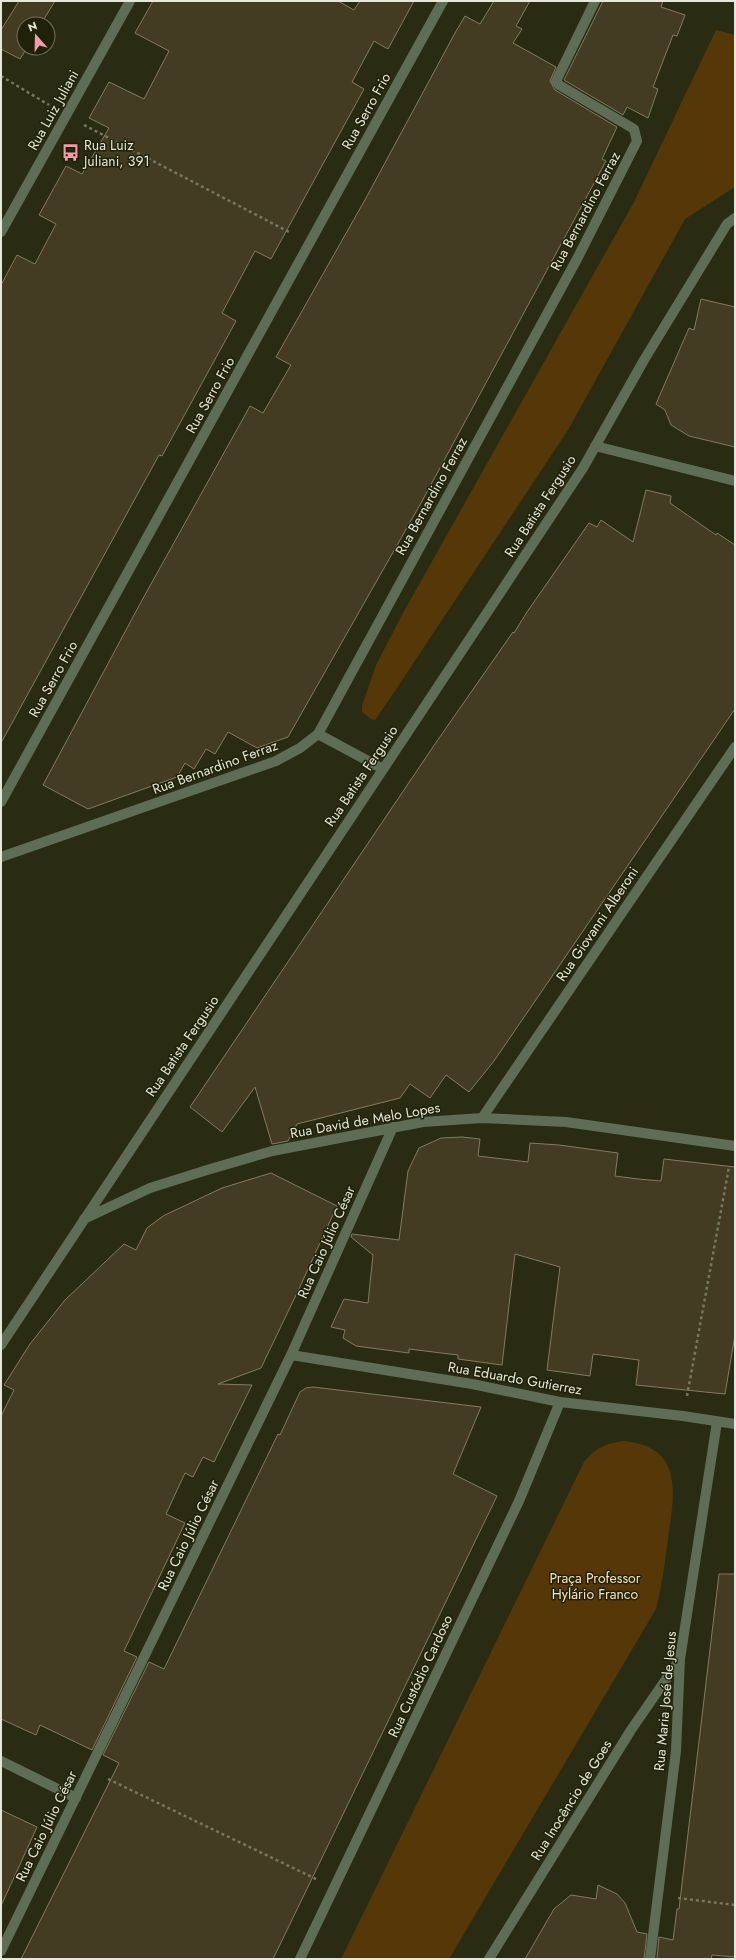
<svg xmlns="http://www.w3.org/2000/svg" width="736" height="1960" viewBox="0 0 736 1960" font-family="Jost,sans-serif">
	<style>
		.green { fill: #563708 }
		.building { fill: #433b22; stroke: #847b60 }
		.lines { fill: none; stroke-linecap: round; stroke-linejoin: round }
		.path { stroke: #757762; stroke-width: 2.5; stroke-dasharray: 3 3; stroke-linecap: butt }
		.minor { stroke: #5e6e56; stroke-width: 10 }
		.labels { text-anchor: middle; stroke-width: 3; stroke-linejoin: round; paint-order: stroke }
		.street-label { font-size: 14px; fill: #e5e7d8; stroke: #1f2209 }
		.poi-label { font-size: 14px; fill: #e5e7d8; stroke: #1f2209; text-anchor: start }
		.park-label { font-size: 14px; fill: #f9e0c2; stroke: #1f2209 }
	</style>
	<rect width="100%" height="100%" fill="#292c13"/>
	<path class="green" d="M716,30L735,35V187L685,219L568,430L395,691L375,720L371,719L362,712V706L376,665L403,613L634,202Z
		M624,1441C685,1447 674,1495 668,1539C665,1562 662,1586 656,1609L449,1959H341L584,1462C595,1448 606,1443 624,1441Z"/>
	<path class="building" d="M19,1H55L41,24H24V48H27L20,59L1,49V30Z
		M153,1H338L354,10L360,1H414L388,49L374,41L352,82L364,89L271,259L255,251L222,313L236,321L162,456L159,455L1,743V285L17,255L35,264L56,224L39,215L66,166L82,174L109,128L89,118L109,82L144,99L169,51L135,33Z
		M494,1H530L516,26L522,29L513,43L556,67L550,81L555,90L617,127L602,159L606,161L421,503L288,737L257,748L228,732L215,754L206,749L194,769L185,763L177,777L88,809L43,785L141,602L250,406L263,413L291,365L276,357L366,198L455,33L465,16L480,24Z
		M603,1H663L661,7L685,15L677,36L673,35L653,87L658,89L648,118L627,107L623,115L564,80Z
		M701,299L735,307V447L689,436L671,425L665,410L656,404L689,328L694,330Z
		M646,490L671,496L670,503L716,535L717,533L735,545V709L494,1061L469,1092L446,1075L430,1098L410,1084L400,1098L297,1124L288,1141L272,1144L255,1087L222,1132L190,1107L437,741L513,632L514,633L527,612L589,523L597,527L601,520L633,542Z
		M462,1137L480,1139L478,1156L528,1162L530,1143L559,1145L618,1153L615,1176L638,1179L661,1181L664,1159L735,1167V1335L725,1394L636,1385L639,1360L593,1354L590,1376L547,1370L560,1267L515,1254L502,1365L458,1359V1355L409,1349V1353L356,1346L343,1338L345,1330L331,1327L344,1299L368,1303L373,1255L351,1237L352,1234L399,1240L408,1171L419,1148L441,1138Z
		M271,1173L337,1206L297,1293L261,1368L218,1384L252,1385L214,1462L203,1457L193,1477L185,1473L166,1514L185,1523L124,1651L137,1657L92,1750L40,1725L36,1735L1,1719V1416L14,1390L4,1385L30,1344L65,1300L124,1244L136,1250L147,1228L163,1216L222,1188Z
		M313,1387L481,1407L453,1474L497,1496L273,1959H21L119,1763L103,1755L149,1662L164,1669L278,1434L280,1435L300,1392L306,1388Z
		M719,1574H735V1957L712,1955L711,1959H657L659,1937L673,1940L677,1909H679Z
		M1,1810L37,1827L1,1906Z
		M598,1885L617,1894L625,1903L637,1932L647,1934L644,1959H525L554,1909L571,1895L596,1899Z"/>
	<g class="lines">
		<path class="path" d="M1,76L49,105
			M84,125L291,233
			M687,1396L729,1167
			M108,1779L316,1879
			M678,1898L735,1905"/>
		<path class="minor" d="M1,232L130,1
			M595,446L735,481
			M318,734L383,769
			M1,802L443,1
			M1,857L276,761L300,748L318,734L577,259L637,141L634,129L559,85L556,81L595,1
			M482,1118L735,747
			M84,1219L150,1188L207,1170L272,1151L423,1122L482,1118L566,1122L735,1146
			M1,1345L583,468L644,360L727,224L735,218
			M291,1355L472,1384L560,1402L683,1416L735,1424
			M1,1761L76,1798
			M1,1951L291,1355L393,1127
			M300,1959L519,1501L560,1402
			M489,1959L631,1730L680,1659
			M650,1959L676,1751L680,1659L717,1422"/>
	</g>
	<defs>
		<symbol id="bus-bare" viewBox="-9 -9 18 18"><path d="M-5-6H5V4H4V6H2V4H-2V6H-4V4H-5ZM-3.5-4V0h7V-4ZM-3.5 1.2v1.5H-2V1.2ZM2 1.2v1.5H3.5V1.2Z" fill="#f39aac" stroke="#1f2209" stroke-width="2.5" paint-order="stroke"/></symbol>
	</defs>
	<g fill-rule="evenodd">
		<use href="#bus-bare" x="58" y="140" width="25" height="25"/>
	</g>
	<g class="labels">
		<g class="street-label">
			<text transform="translate(53 110) rotate(-61)" y="5">Rua Luiz Juliani</text>
			<text transform="translate(366 111) rotate(-61)" y="5">Rua Serro Frio</text>
			<text transform="translate(585 211) rotate(-62)" y="5">Rua Bernardino Ferraz</text>
			<text transform="translate(210 395) rotate(-61)" y="5">Rua Serro Frio</text>
			<text transform="translate(431 496) rotate(-61)" y="5">Rua Bernardino Ferraz</text>
			<text transform="translate(540 506) rotate(-57)" y="5">Rua Batista Fergusio</text>
			<text transform="translate(53 679) rotate(-61)" y="5">Rua Serro Frio</text>
			<text transform="translate(215 767) rotate(-20)" y="5">Rua Bernardino Ferraz</text>
			<text transform="translate(361 776) rotate(-56)" y="5">Rua Batista Fergusio</text>
			<text transform="translate(597 924) rotate(-56)" y="5">Rua Giovanni Alberoni</text>
			<text transform="translate(182 1046) rotate(-56)" y="5">Rua Batista Fergusio</text>
			<text transform="translate(365 1120) rotate(-10)" y="5">Rua David de Melo Lopes</text>
			<text transform="translate(326 1242) rotate(-66)" y="5">Rua Caio Júlio César</text>
			<text transform="translate(515 1378) rotate(10)" y="5">Rua Eduardo Gutierrez</text>
			<text transform="translate(188 1535) rotate(-64)" y="5">Rua Caio Júlio César</text>
			<text transform="translate(420 1676) rotate(-65)" y="5">Rua Custódio Cardoso</text>
			<text transform="translate(665 1701) rotate(-85)" y="5">Rua Maria José de Jesus</text>
			<text transform="translate(571 1800) rotate(-58)" y="5">Rua Inocêncio de Goes</text>
			<text transform="translate(46 1826) rotate(-64)" y="5">Rua Caio Júlio César</text>
		</g>
		<g class="poi-label">
			<text x="84" y="150">Rua Luiz<tspan x="84" dy="16">Juliani, 391</tspan></text>
		</g>
		<g class="park-label">
			<text x="595" y="1583">Praça Professor<tspan x="595" dy="16">Hylário Franco</tspan></text>
		</g>
	</g>
	<rect width="736" height="1960" fill="none" stroke="#e5e7d8" stroke-width="4"/>
	<g transform="translate(36 36) rotate(340)"><circle r="19" fill="#1f2209" stroke="#6e715c"/>
	<path d="M0-3L7 15L0 10L-7 15Z" fill="#f39aac"/>
	<text y="-6" font-size="11" font-weight="bold" text-anchor="middle" fill="#e5e7d8">N</text>
	</g>
</svg>
